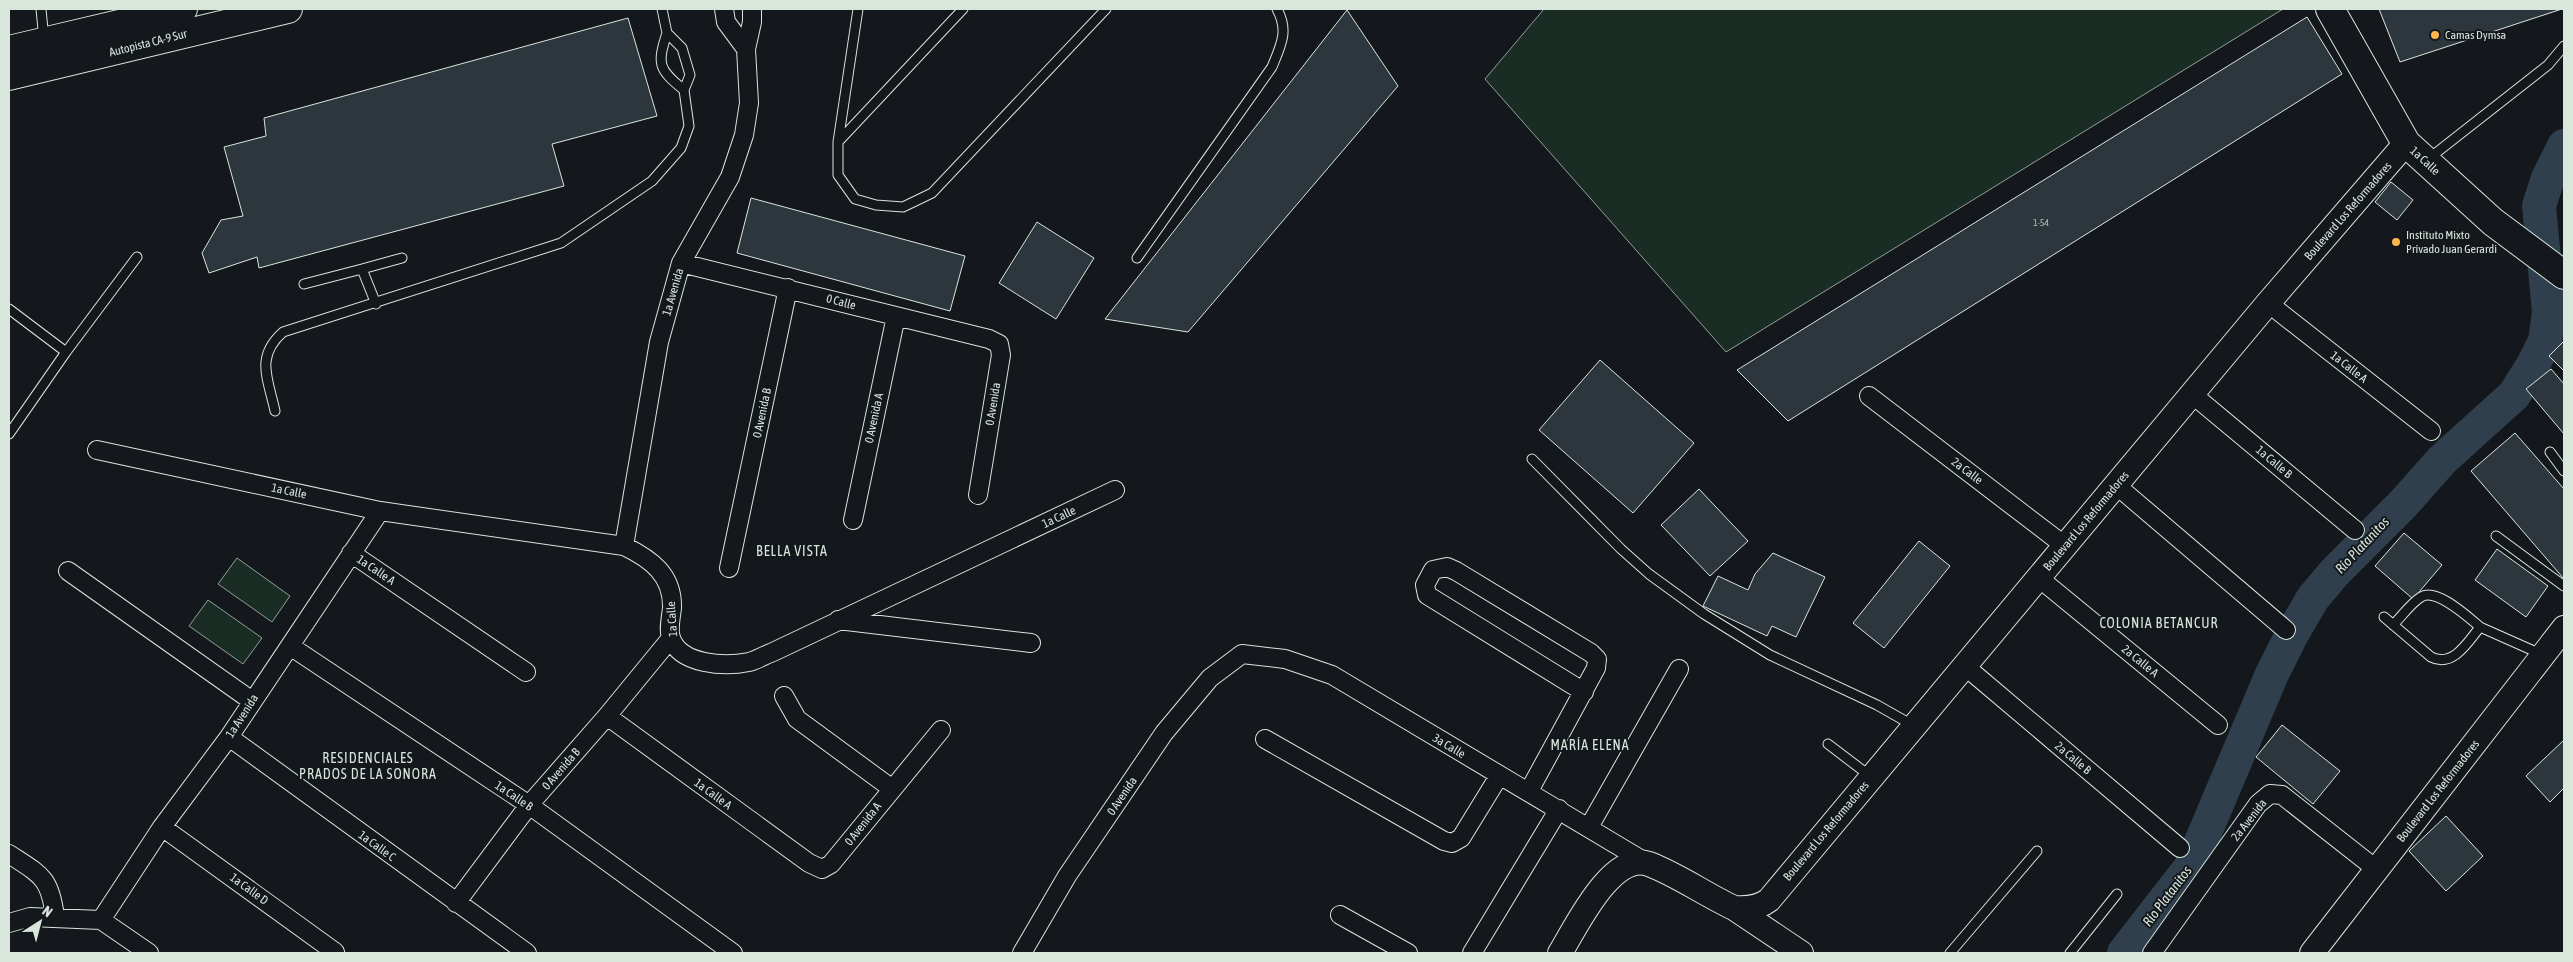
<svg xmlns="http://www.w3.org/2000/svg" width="2573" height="962" viewBox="0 0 2573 962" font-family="'Asap Condensed',sans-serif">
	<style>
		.green { fill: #1a2d24; stroke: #939e99 }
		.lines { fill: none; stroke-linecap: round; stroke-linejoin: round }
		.river { stroke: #2f3f4d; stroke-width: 34 }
		.building { fill: #2c363c; stroke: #d8e6dc }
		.lane-casing { stroke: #d8e6dc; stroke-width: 11 }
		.street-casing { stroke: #d8e6dc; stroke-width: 20 }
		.secondary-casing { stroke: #d8e6dc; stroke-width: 26 }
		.primary-casing { stroke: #d8e6dc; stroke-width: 30 }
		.highway-casing { stroke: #d8e6dc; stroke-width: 30 }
		.lane { stroke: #14181c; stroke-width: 9 }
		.street { stroke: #14181c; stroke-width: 18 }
		.secondary { stroke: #14181c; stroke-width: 24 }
		.primary { stroke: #14181c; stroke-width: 28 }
		.highway { stroke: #14181c; stroke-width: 28 }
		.poi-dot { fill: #ffb74d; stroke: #14181c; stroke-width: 2 }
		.labels { text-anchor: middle; stroke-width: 4; stroke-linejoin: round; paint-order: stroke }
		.number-label { font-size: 10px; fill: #adbab4 }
		.poi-label { font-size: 12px; fill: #d8e6dc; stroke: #14181c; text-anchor: start }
		.street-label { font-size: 12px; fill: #d8e6dc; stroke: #14181c }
		.water-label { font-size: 14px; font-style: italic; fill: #d8e6dc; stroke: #14181c }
		.neighbourhood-label { font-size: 14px; letter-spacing: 1px; fill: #d8e6dc; stroke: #14181c }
	</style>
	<rect width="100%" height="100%" fill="#14181c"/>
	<path class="green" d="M1544,9H2283L1726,352L1485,79Z
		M237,558L290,596L272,622L218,584Z
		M208,600L262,638L243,664L189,626Z"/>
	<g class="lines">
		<path class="river" d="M2124,953L2190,868L2272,674L2292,634L2313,598L2335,572L2403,504L2442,460L2514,395L2533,365L2545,341L2549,312L2539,206L2548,178L2564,146"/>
	</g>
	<path class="building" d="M2379,9H2562L2400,62Z
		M1347,10L1398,86L1188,332L1105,319Z
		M2307,17L2342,74L1788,421L1737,370Z
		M628,18L657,116L552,144L564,186L259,268L257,257L209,273L202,253L221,220L243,216L224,147L266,136L264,118Z
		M2391,182L2413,200L2397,220L2375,202Z
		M751,198L965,256L950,311L737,253Z
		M1037,222L1094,258L1056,319L999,283Z
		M2564,341V371L2549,356Z
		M1600,360L1694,443L1633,513L1539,430Z
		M2551,369L2564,384V434L2526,389Z
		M2515,433L2564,489V579L2471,471Z
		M1699,489L1748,541L1710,576L1661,525Z
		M2404,533L2442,565L2413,599L2375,566Z
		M1919,541L1950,566L1884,648L1853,623Z
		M2497,549L2548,586L2526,617L2475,580Z
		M1773,553L1825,577L1796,637L1772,626L1767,636L1703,606L1718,576L1748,590L1755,574Z
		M2282,725L2340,771L2313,804L2256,757Z
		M2564,740V788L2550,802L2526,776Z
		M2446,816L2483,856L2446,891L2409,851Z"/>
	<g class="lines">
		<defs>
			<path id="lane" d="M41,9L44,40
				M963,9L838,142V175L855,199L876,205L903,207L932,193L1106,9
				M667,33C657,64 658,69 684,90
				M838,142L858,9
				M2427,160L2548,65L2564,46
				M1137,258L1272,67C1281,45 1289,31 1277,9
				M362,269L402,258
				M304,284L362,269L376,304
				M9,309L66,352
				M275,411C268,378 255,357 283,332L561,243L652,181L681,148L689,126L684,90L690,75L682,48L667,33L662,9
				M9,434L66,352L137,257
				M2550,452L2564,471
				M1532,459L1621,549L1649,574L1704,614L1770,655L1877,705L1914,726
				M2496,536L2564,586
				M2384,617L2431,657C2453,668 2468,642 2480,627L2543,655
				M2393,625C2402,616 2411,603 2421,597C2436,587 2468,617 2480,627
				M1828,744L1870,776
				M1950,953L2037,851
				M2070,953L2117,894"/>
			<path id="street" d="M724,9L726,22L746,49
				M681,263L989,339L999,344L1001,355L978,495
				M2268,303L2431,431
				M2192,394L2355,530
				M1869,396L2065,546
				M97,450L380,511L624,546C651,559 673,575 672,608C671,617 668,630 671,638C680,665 725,667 749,662C757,660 765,655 773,652L1115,490
				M2116,485L2286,630
				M853,520L896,316
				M624,546L659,342L681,263L730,177L744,135L749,103L746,49L752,22V9
				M351,553L526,672
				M729,568L788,288
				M68,571L252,701
				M2039,578L2218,725
				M838,620L1031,643
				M290,646L529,805L733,953
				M1966,667L2180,848
				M784,696L797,719L891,788
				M607,716L809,863L822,869L831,864L941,730
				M229,737L527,953
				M1265,739L1444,841L1452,843L1461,838L1499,776
				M1529,791L1596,668L1597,659L1591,653L1456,571L1447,567L1433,570L1425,585L1427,595L1584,692
				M162,827L335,952
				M1589,827L1679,669
				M9,854C41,875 50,877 55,917
				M456,903L529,805L607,716L671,638
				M1340,915L1408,953
				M101,920L162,827L229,737L380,511
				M101,920L149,953
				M9,923L30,917L101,920
				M1022,953L1067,876L1164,733L1210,678L1242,654L1285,659L1332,675L1647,863
				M1472,953L1559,809
				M2152,953L2258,804L2270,794L2282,795L2376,869"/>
			<path id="secondary" d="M1734,908L1801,953
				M1560,953C1575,929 1612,850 1649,864C1678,875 1706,895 1734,908C1747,909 1759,908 1769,900L2268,303L2406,143
				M2312,953L2564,628"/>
			<path id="primary" d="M2330,9L2406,143L2493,222L2564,275"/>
			<path id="highway" d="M9,50L183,9
				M9,76L288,9"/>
		</defs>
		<use href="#lane" class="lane-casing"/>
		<use href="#street" class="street-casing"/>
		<use href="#secondary" class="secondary-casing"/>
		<use href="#primary" class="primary-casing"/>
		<use href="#highway" class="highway-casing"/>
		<use href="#lane" class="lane"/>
		<use href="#street" class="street"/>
		<use href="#secondary" class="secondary"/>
		<use href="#primary" class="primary"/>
		<use href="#highway" class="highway"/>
	</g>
	<g class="poi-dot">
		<circle cx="2435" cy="35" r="5"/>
		<circle cx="2396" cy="242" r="5"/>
	</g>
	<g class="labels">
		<g class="number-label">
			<text x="2041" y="226">1-54</text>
		</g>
		<g class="poi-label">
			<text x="2445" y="39">Camas Dymsa</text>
			<text x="2406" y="239">Instituto Mixto<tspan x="2406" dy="14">Privado Juan Gerardi</tspan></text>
		</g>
		<g class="street-label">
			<text transform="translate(148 43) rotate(-14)" y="4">Autopista CA-9 Sur</text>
			<text transform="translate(2425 161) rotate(43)" y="4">1a Calle</text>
			<text transform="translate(2348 211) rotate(-49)" y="4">Boulevard Los Reformadores</text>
			<text transform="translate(673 292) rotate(-74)" y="4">1a Avenida</text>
			<text transform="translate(841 302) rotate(15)" y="4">0 Calle</text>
			<text transform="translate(2349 367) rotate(38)" y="4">1a Calle A</text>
			<text transform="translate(993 404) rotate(-81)" y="4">0 Avenida</text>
			<text transform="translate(762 413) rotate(-78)" y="4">0 Avenida B</text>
			<text transform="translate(874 418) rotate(-78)" y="4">0 Avenida A</text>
			<text transform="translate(2274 462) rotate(40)" y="4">1a Calle B</text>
			<text transform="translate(1967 471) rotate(37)" y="4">2a Calle</text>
			<text transform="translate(289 491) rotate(12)" y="4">1a Calle</text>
			<text transform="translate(1059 517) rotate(-25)" y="4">1a Calle</text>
			<text transform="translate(2086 521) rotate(-50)" y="4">Boulevard Los Reformadores</text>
			<text transform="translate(376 570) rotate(34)" y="4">1a Calle A</text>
			<text transform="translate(672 619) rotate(-94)" y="4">1a Calle</text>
			<text transform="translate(2140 661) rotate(39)" y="4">2a Calle A</text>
			<text transform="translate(242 716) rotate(-57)" y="4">1a Avenida</text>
			<text transform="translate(1449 746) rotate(31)" y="4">3a Calle</text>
			<text transform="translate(2073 758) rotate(40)" y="4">2a Calle B</text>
			<text transform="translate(561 769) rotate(-49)" y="4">0 Avenida B</text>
			<text transform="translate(2438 791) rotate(-52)" y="4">Boulevard Los Reformadores</text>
			<text transform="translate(713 794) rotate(36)" y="4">1a Calle A</text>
			<text transform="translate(514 796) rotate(34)" y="4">1a Calle B</text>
			<text transform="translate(1122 796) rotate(-56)" y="4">0 Avenida</text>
			<text transform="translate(2249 820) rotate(-52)" y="4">2a Avenida</text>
			<text transform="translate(863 824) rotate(-52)" y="4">0 Avenida A</text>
			<text transform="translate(1826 831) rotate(-50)" y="4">Boulevard Los Reformadores</text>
			<text transform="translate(377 846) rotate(36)" y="4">1a Calle C</text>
			<text transform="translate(249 889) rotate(36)" y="4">1a Calle D</text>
		</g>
		<g class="water-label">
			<text transform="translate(2362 545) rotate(-47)" y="5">Río Platanitos</text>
			<text transform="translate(2167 896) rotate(-53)" y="5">Río Platanitos</text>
		</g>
		<g class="neighbourhood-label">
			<text x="792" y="556">BELLA VISTA</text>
			<text x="2159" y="628">COLONIA BETANCUR</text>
			<text x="1590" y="750">MARÍA ELENA</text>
			<text x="368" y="763">RESIDENCIALES<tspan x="368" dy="16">PRADOS DE LA SONORA</tspan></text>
		</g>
	</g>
	<rect width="2573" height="962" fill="none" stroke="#d8e6dc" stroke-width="20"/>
	<g transform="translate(40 922) rotate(36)" stroke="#14181c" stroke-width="4" paint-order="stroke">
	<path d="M0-4L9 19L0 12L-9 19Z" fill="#d8e6dc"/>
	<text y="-8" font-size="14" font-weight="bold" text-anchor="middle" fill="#d8e6dc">N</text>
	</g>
</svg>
